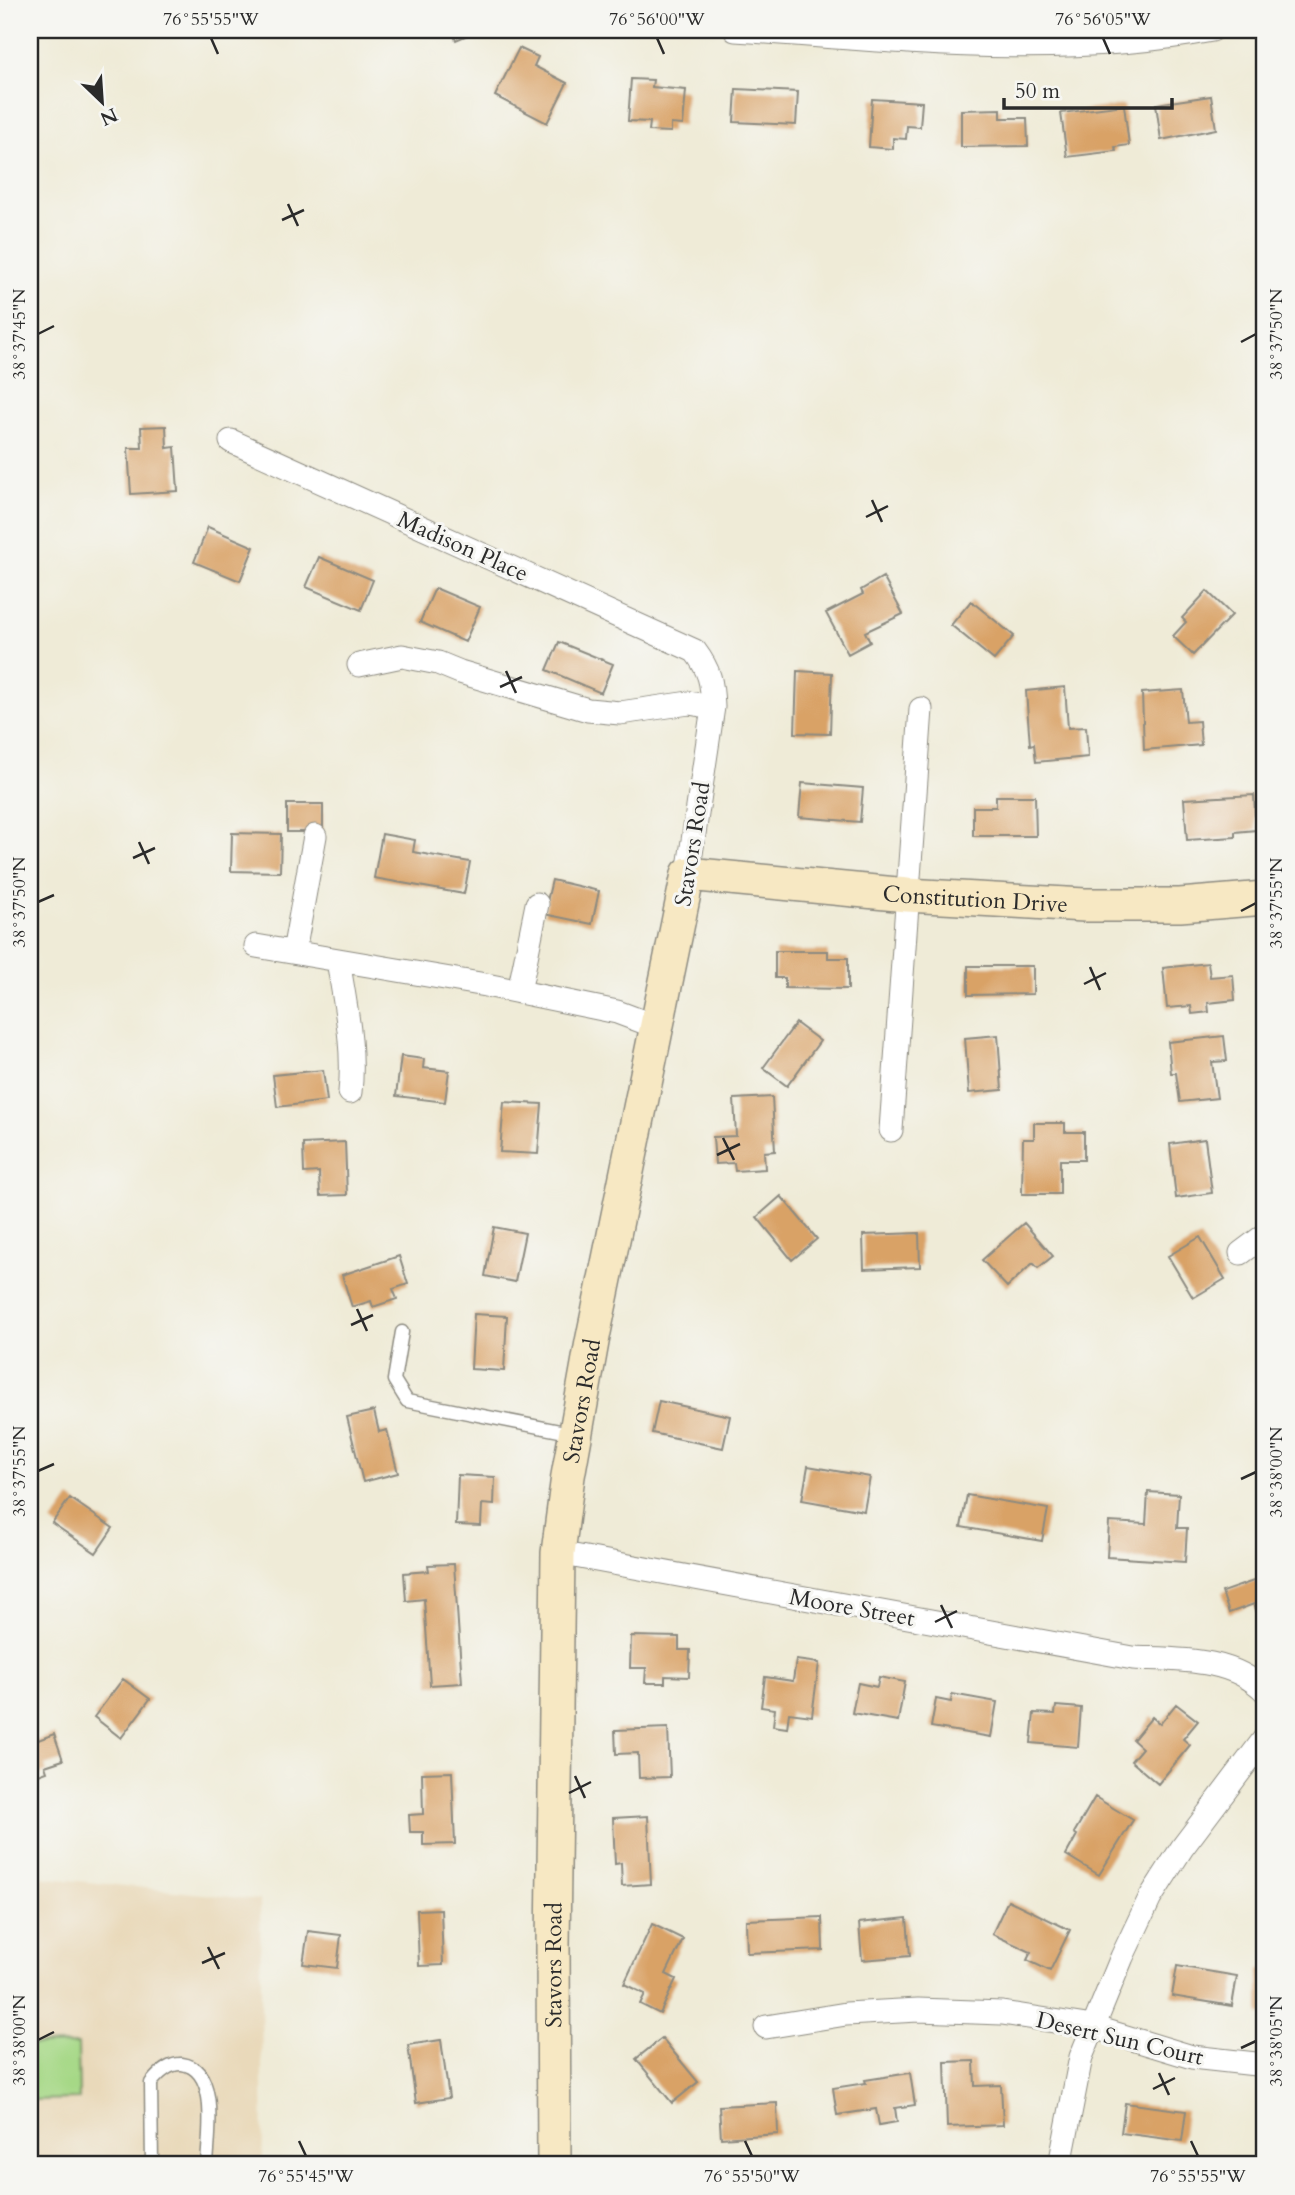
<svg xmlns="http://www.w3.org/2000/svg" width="1295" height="2195" viewBox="0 0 1295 2195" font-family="Cardo,serif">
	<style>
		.built { fill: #e9d9ba }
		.green { fill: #a6d886; stroke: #688258; stroke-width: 2 }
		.building { fill: #d9a266 }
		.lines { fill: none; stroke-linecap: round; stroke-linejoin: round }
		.lane-casing { stroke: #8d8b81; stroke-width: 15 }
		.street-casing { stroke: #8d8b81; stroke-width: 25 }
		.secondary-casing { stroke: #8d8b81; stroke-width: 36 }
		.lane { stroke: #fff; stroke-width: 12 }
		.street { stroke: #fff; stroke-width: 23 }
		.secondary { stroke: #f7e8c3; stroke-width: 33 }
		.ticks { fill: none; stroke: #2b2b2b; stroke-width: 2.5 }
		.labels { text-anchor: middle; stroke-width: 6; stroke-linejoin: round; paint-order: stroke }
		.street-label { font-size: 23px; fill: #2b2b2b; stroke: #f6f6f2 }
		.neatline { fill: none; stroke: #2b2b2b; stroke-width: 2.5 }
		.ticks-label { font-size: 18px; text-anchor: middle; fill: #2b2b2b }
	</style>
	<rect width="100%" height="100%" fill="#f6f6f2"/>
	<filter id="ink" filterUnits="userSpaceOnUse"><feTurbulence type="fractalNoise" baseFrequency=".0143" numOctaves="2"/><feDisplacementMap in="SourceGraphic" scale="14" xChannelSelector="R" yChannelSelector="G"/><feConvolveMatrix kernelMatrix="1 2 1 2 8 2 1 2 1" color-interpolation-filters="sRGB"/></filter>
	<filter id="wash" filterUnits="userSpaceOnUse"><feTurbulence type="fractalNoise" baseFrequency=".00686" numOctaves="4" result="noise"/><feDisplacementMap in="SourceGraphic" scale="28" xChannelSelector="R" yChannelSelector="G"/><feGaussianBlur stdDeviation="1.57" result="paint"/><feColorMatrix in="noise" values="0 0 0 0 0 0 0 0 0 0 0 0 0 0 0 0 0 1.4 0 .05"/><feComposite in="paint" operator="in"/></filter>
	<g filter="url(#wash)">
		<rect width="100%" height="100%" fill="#efebd7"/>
		<path class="built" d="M30,1876L260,1900L263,2165H30Z"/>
		<path class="green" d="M78,2044L79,2099L30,2100V2045Z"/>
		<g id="blocks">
			<path class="building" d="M451,30H479L456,40Z
				M519,48L538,57L534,66L567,83L547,123L495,96Z
				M631,79L653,80L652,87L686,90L683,125L671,124V132L649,131L650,122L628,121Z
				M736,89L798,92L796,125L734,122Z
				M1211,96L1216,129L1161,140L1156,104Z
				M872,99L922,102L920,127L907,126L906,139L893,138V149L869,147Z
				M1124,105L1129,145L1115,147L1116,151L1067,157L1061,113Z
				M1001,109V118H1027L1028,146L961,147V110Z
				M166,426L167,448L175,447L178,491L131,494L128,448H142L141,427Z
				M208,527L254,547L240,581L194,562Z
				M319,557L373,580L361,610L306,587Z
				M883,577L903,614L865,632L870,642L848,654L826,613L863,594L861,590Z
				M435,588L480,607L465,642L420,622Z
				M1207,591L1232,615L1193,655L1173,636L1186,622L1182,618Z
				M971,601L1014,636L994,660L951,625Z
				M559,642L613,664L601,693L547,670Z
				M797,671L832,673L830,734L795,733Z
				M1065,687L1068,728L1086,727L1088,757L1036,762L1034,744L1030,745L1026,691Z
				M1183,690L1186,722L1199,721L1201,745L1144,750L1142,693Z
				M802,783L863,788L860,822L799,817Z
				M1254,795L1256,830L1235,832V837L1187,840L1184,799Z
				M996,796H1035L1036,836H973V807H996Z
				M287,804H323V832H287Z
				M232,833L281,834L280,872L231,871Z
				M382,834L415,840L413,852L470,862L464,894L374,878Z
				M552,880L599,891L592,924L544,914Z
				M775,951H828V958H848V989L785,988V978H775Z
				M1208,963L1210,977L1233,975L1235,1000L1208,1003L1209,1012L1192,1014L1191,1006L1167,1008L1163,968Z
				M968,966H1033V994L968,995Z
				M796,1023L820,1041L787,1086L763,1068Z
				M998,1035L1002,1090L969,1093L965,1038Z
				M1224,1036L1227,1061L1212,1062L1217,1098L1180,1102L1176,1073H1171L1168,1042Z
				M401,1056L424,1059L423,1068L449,1071L445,1102L396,1096Z
				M323,1070L327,1101L277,1107L273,1075Z
				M772,1097L775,1151L764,1152L765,1169L735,1171L734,1163L715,1164L713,1137L736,1136L734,1099Z
				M504,1102L542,1104L538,1154L500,1152Z
				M1034,1123H1065V1132H1084V1160H1060V1194H1022L1023,1139H1034Z
				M1205,1139L1212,1193L1176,1198L1170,1144Z
				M345,1142L347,1195L320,1196L319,1172L304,1173L303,1144Z
				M781,1196L817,1239L792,1260L757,1217Z
				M1024,1223L1053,1256L1038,1268L1033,1263L1007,1287L982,1260Z
				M494,1227L525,1233L515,1282L485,1276Z
				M919,1233L920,1267L864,1269L863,1235Z
				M1200,1237L1225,1279L1193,1298L1168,1256Z
				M399,1256L408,1284L393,1289L397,1299L373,1307L371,1301L352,1307L342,1275Z
				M474,1314L507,1316L504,1371L471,1369Z
				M659,1401L730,1416L723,1448L652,1433Z
				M374,1411L379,1432L387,1430L398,1473L363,1482L347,1417Z
				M808,1466L870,1477L864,1511L802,1500Z
				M458,1475L495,1477L494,1505L482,1504L481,1526L456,1525Z
				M1148,1492L1179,1494L1177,1528H1187L1185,1562L1107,1557L1109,1522L1146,1524Z
				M967,1495L1048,1509L1042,1541L961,1527Z
				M70,1498L113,1528L96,1553L52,1523Z
				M454,1564L462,1683L430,1685L424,1599L406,1601L404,1573L429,1571L428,1565Z
				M1265,1577V1623L1261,1624L1254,1604L1229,1613L1222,1592Z
				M631,1636L679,1637V1650H690L689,1677L665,1676V1683H645L646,1668H630Z
				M796,1660L819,1663L812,1716L789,1713L787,1728L773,1726L775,1709L761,1707L765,1677L793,1681Z
				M879,1677L905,1682L898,1721L852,1713L858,1683L877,1687Z
				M123,1679L150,1699L121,1738L94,1717Z
				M952,1694L997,1702L991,1737L931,1727L936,1699L951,1702Z
				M1176,1704L1198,1721L1183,1739L1190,1745L1158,1784L1131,1761L1142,1748L1133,1740L1152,1717L1160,1724Z
				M1056,1706L1081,1708L1078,1747L1031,1743L1034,1713L1055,1714Z
				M668,1728L670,1777L639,1778L638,1753L616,1754L615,1730Z
				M54,1734L63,1760L45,1766L47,1772L30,1778V1743Z
				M452,1772L455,1844L423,1845V1832H410L409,1815L423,1814L422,1773Z
				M1095,1797L1133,1820L1099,1875L1066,1855L1077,1835L1074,1833Z
				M648,1816L651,1884L622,1886L621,1863L615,1864L613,1818Z
				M1008,1900L1070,1930L1050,1971L1027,1960L1031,1952L992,1934Z
				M441,1909L443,1965L419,1966L417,1910Z
				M822,1917L823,1950L747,1953L746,1920Z
				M907,1918L910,1956L862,1960L859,1923Z
				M652,1924L683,1939L666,1974L676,1979L660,2014L640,2004L645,1994L624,1984Z
				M308,1931L341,1935L337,1968L303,1964Z
				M1177,1966L1237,1976L1232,2006L1172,1996Z
				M1259,1968H1265V2015H1259Z
				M662,2038L698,2082L672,2103L636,2059Z
				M441,2040L449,2098L416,2103L408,2045Z
				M974,2061L975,2086L1001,2085L1003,2125L947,2127L945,2062Z
				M910,2073L915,2105L895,2108L897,2122L879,2125L876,2109L837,2115L833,2088L866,2083L865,2080Z
				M777,2103L778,2134L721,2138L719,2106Z
				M1125,2103L1186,2111L1182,2141L1121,2133Z"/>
		</g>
	</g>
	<g filter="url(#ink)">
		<use href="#blocks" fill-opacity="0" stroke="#8d8b81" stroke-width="2"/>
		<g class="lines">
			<defs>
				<path id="lane" d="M402,1332L394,1380L407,1401L575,1434
					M152,2165L151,2083C159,2073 169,2063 182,2064C220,2069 208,2138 207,2165"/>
				<path id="street" d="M735,30C892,40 1055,60 1212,30
					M231,441L695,651C710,671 712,682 713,707L688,874
					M359,665L402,656L438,663L460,672L588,710L620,713L689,703L713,707
					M256,946L486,985L617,1012L657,1027
					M294,952L315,836
					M338,960C345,1004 355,1048 350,1092
					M519,992L537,904
					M891,1130L921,709
					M1241,1253L1265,1235
					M558,1553L1133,1658C1178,1660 1231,1657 1265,1691
					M766,2027L846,2014L918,2010L1002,2013L1093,2027L1192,2057L1265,2065
					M1060,2165L1081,2057L1122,1957L1150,1898L1182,1848L1265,1738"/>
				<g id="secondary">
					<path id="s1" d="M554,2165L553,1947L558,1553L568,1476L592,1342L688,874L907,895L1085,905H1180L1265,898"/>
				</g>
			</defs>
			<use href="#lane" class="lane-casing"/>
			<use href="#street" class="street-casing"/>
			<use href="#secondary" class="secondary-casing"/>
			<use href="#lane" class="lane"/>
			<use href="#street" class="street"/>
			<use href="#secondary" class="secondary"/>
		</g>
	</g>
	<path class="ticks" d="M211,38L218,54M657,38L664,54M1103,38L1110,54M288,204L298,226M282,220L304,210M38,334L54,326M1241,342L1256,334M872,500L882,522M866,517L888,506M506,671L516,693M500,687L522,677M139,842L149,864M133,858L155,848M38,902L54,895M1241,911L1256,903M1090,967L1100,990M1084,984L1106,973M723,1138L734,1160M717,1155L740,1144M357,1309L367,1331M351,1325L373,1315M38,1471L54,1464M1241,1479L1256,1472M941,1605L952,1628M935,1622L957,1611M575,1776L585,1798M569,1793L591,1782M208,1947L219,1969M202,1963L225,1953M38,2040L54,2032M1241,2048L1256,2041M1159,2073L1169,2095M1153,2089L1175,2078M299,2141L306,2156M745,2141L752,2156M1191,2141L1198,2156"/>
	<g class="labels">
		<g class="street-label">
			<text transform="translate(463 546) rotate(24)" y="8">Madison Place</text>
			<text transform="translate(692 844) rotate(-81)" y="8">Stavors Road</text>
			<text dy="8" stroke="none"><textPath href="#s1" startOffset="1592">Constitution Drive</textPath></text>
			<text dy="8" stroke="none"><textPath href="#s1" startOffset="766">Stavors Road</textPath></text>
			<text transform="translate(852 1607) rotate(10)" y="8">Moore Street</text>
			<text dy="8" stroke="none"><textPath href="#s1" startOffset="200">Stavors Road</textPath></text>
			<text transform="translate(1120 2038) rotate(13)" y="8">Desert Sun Court</text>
		</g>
	</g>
	<rect width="1295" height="2195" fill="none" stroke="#f6f6f2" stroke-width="77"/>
	<g transform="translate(102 102) rotate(155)" stroke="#f6f6f2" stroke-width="5" paint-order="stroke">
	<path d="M0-5L12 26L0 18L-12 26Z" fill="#2b2b2b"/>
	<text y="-10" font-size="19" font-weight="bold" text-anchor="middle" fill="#2b2b2b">N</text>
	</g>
	<path d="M1004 98v10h168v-10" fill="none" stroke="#2b2b2b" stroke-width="3.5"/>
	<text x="1015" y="98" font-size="21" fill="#2b2b2b" stroke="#f6f6f2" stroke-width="5" paint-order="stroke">50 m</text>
	<rect x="38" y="38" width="1218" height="2118" class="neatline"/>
	<g class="ticks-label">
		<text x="211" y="25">76°55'55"W</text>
		<text x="657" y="25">76°56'00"W</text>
		<text x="1103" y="25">76°56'05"W</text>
		<text transform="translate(19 334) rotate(-90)" y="6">38°37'45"N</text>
		<text transform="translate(1276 334) rotate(-90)" y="6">38°37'50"N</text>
		<text transform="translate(19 902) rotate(-90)" y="6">38°37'50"N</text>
		<text transform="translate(1276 903) rotate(-90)" y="6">38°37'55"N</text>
		<text transform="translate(19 1471) rotate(-90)" y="6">38°37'55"N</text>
		<text transform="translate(1276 1472) rotate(-90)" y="6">38°38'00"N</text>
		<text transform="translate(19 2040) rotate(-90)" y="6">38°38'00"N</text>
		<text transform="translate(1276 2041) rotate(-90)" y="6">38°38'05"N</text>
		<text x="306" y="2182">76°55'45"W</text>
		<text x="752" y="2182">76°55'50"W</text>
		<text x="1198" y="2182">76°55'55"W</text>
	</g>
</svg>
